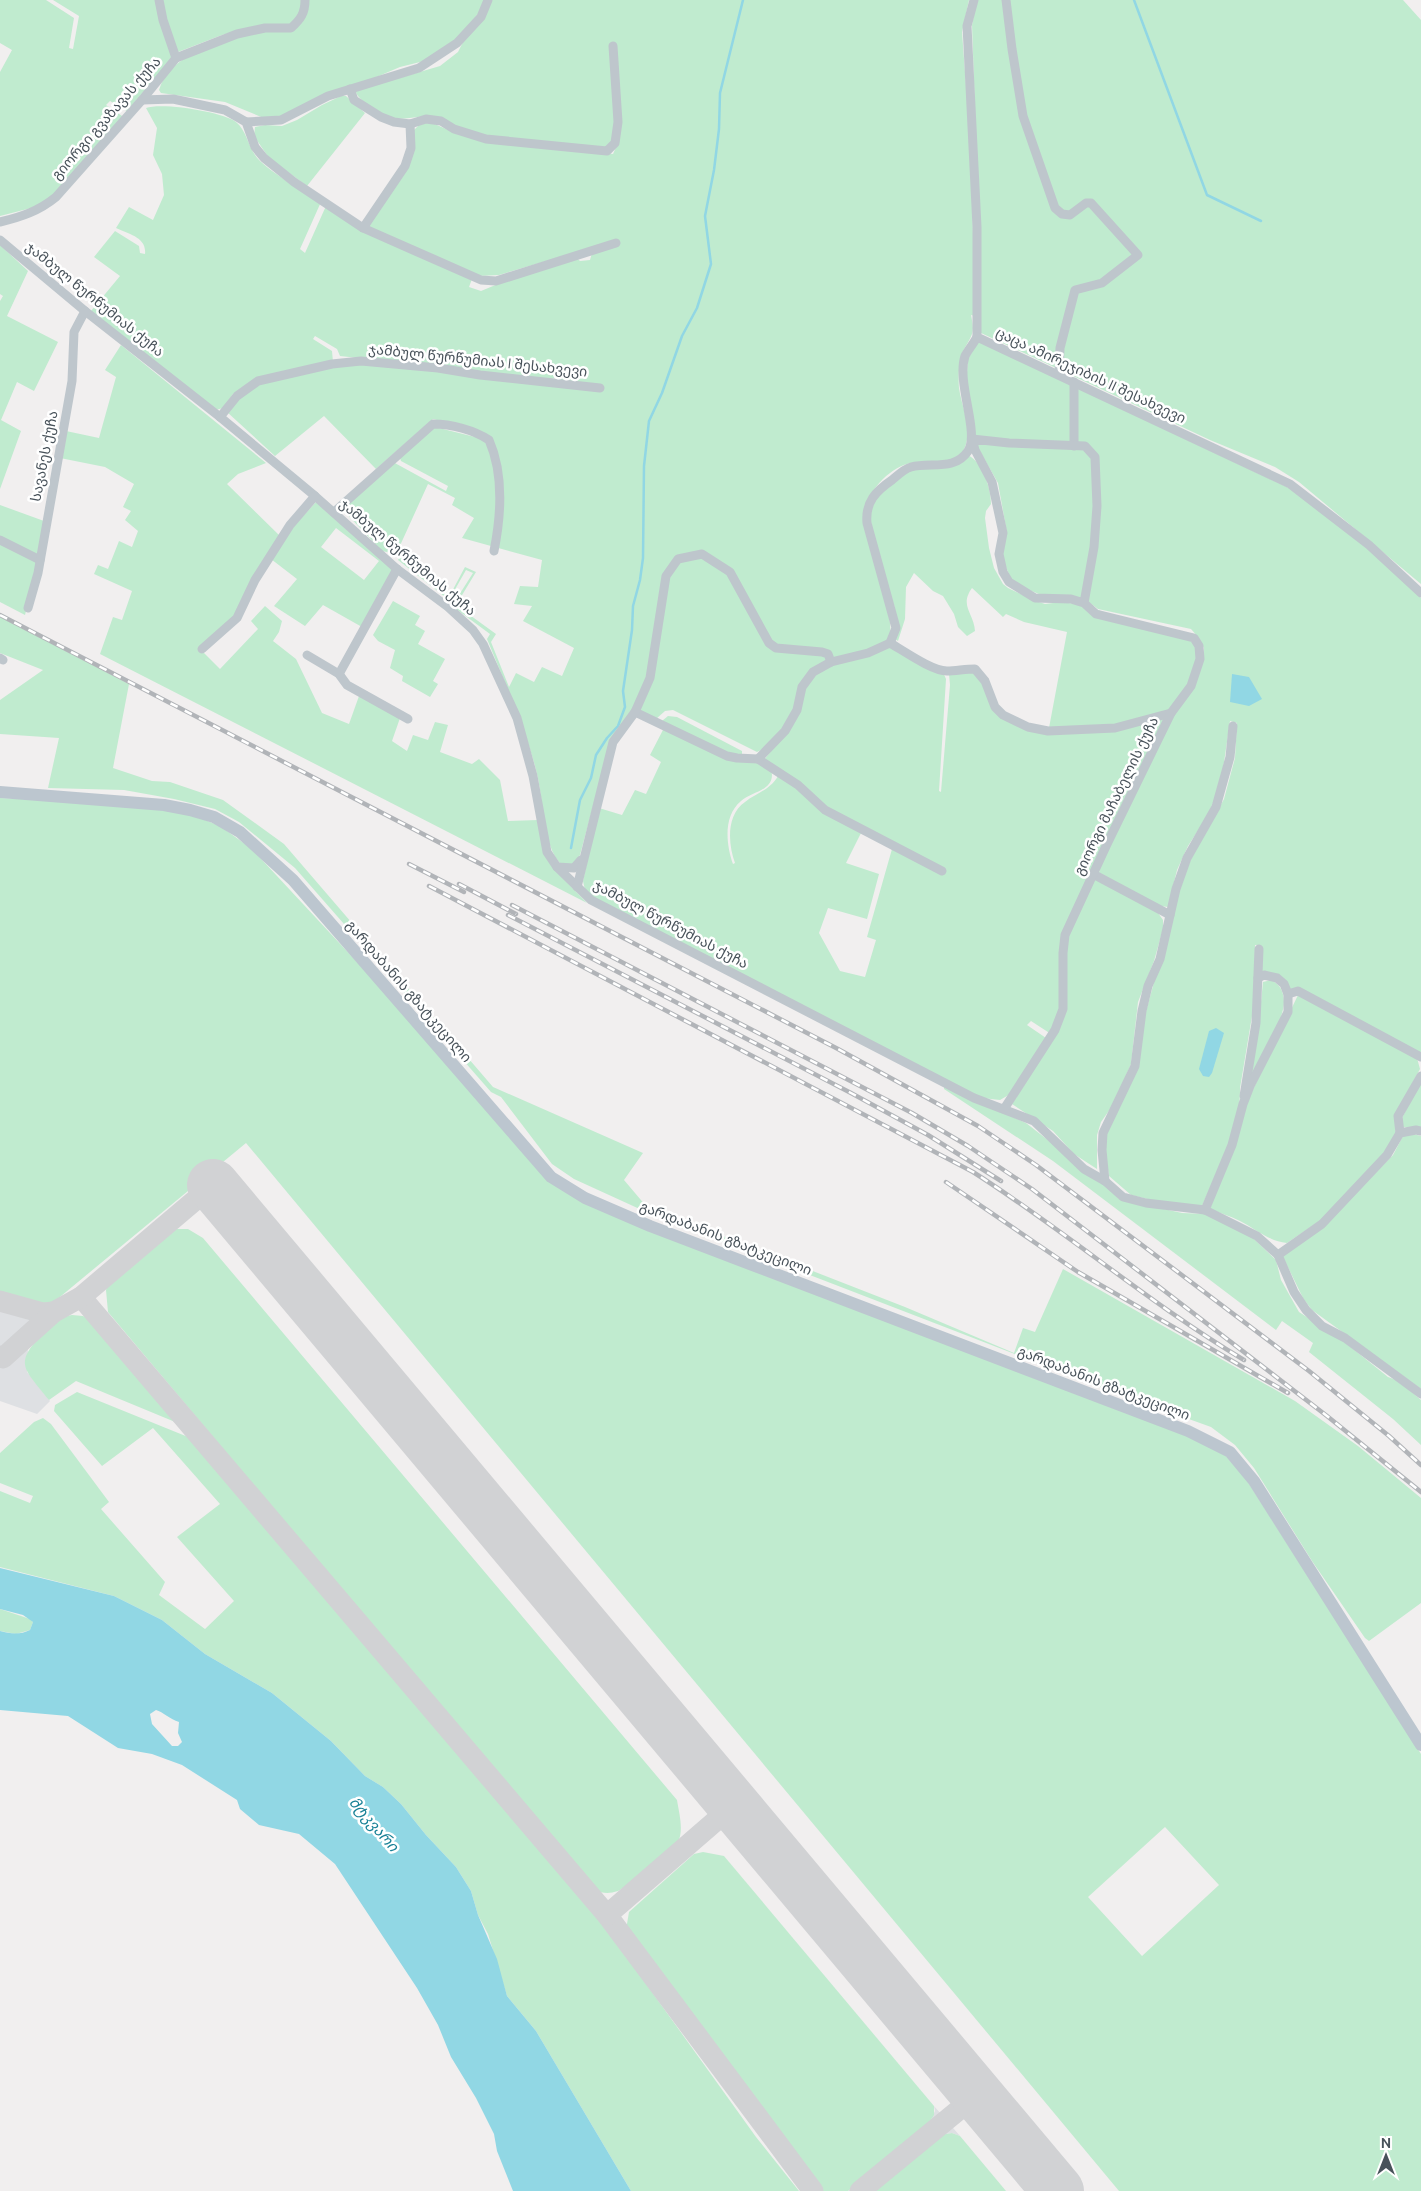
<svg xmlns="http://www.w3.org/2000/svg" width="1421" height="2191" viewBox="0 0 1421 2191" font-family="Ubuntu,'Noto Sans Georgian',sans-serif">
<rect width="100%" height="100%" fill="#f1efef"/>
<g fill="#dee0e3">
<path d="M 0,1291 L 49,1306 L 60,1317 L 28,1348 L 27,1372 L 50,1401 L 37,1414 L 0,1401 Z"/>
<path d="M 934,2106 L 960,2136 L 952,2133 L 940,2135 L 874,2191 L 848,2191 L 930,2121 L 935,2111 Z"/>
</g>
<g fill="#c0ebcf" fill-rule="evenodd">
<path d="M 0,0 L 46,0 L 74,18 L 69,48 L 73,49 L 79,16 L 53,0 L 158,0 L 172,58 L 127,111 L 110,101 L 106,105 L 125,118 L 51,198 L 39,206 L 0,216 L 0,72 L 12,50 L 0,43 Z"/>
<path d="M 162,0 L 484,0 L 479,13 L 455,41 L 424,61 L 400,67 L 285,116 L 266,119 L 225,102 L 161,93 L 159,90 C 173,44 249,35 290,25 L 258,26 L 222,35 L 178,52 L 174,49 Z"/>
<path d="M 490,0 L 969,0 L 962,32 L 971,152 L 975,316 L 971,315 C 972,320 974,328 972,334 C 970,340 966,345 963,351 C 959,361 958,377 959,388 C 962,409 976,436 960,455 C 949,467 927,461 912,463 C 890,465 862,497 863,519 C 868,541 897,621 889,637 C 884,649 863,651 852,654 C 838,659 817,662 807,675 C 799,685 799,694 795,706 C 790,724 774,744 757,752 L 673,710 L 665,711 L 656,719 L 632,709 L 610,743 L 580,855 C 576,862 567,871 559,862 C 548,849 546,828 543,811 C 541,796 539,780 535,766 C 523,722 504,681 487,639 L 490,634 L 452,606 L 473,573 L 466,570 L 449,600 L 398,560 L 401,555 L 382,551 L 342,509 L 393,462 L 446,491 L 448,486 L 401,461 L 400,458 L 435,427 L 475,437 L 476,430 L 433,419 L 376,469 L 324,416 L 275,456 L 227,412 L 238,400 L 260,383 L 335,367 L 363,363 L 436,369 L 471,377 L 600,390 L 602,386 L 563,382 L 556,378 C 515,384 473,369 431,364 C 401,361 371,360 340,356 L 337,349 L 315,336 L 313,339 L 332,351 L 333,362 L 256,378 L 233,394 L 223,408 L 216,410 L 91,311 L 120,276 L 94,257 L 115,231 L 139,246 L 140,253 L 145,254 C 147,237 128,234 116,228 L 129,207 L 153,220 L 164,195 L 162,174 L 153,155 L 157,128 L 146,108 C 162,102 224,112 236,122 C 246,130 248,145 255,155 C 265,170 305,192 321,202 L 300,249 L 305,253 L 326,206 L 362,231 L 472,279 L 469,287 L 481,291 L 520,275 L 577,258 L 580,261 L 590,260 L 592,253 L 619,245 L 617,240 L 499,275 L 479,276 L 367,226 L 408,166 L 413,148 L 414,130 L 421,123 L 430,122 L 453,132 L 484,140 L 613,154 L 618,143 L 620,118 L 616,121 L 612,143 L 609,147 L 600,148 C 560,143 518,142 479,134 C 470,132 460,130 453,126 C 448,124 445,119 440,118 C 412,111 402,130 371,107 C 364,102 359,99 355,91 L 440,66 L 458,52 L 466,36 L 483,20 ZM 428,484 L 455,498 L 452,505 L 474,518 L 462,538 L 542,560 L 538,587 L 520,586 L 514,604 L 532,606 L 523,621 L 574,648 L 562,676 L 542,667 L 534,682 L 516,673 L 509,687 L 491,642 L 496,634 L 456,605 L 476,572 L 465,567 L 449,597 L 401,560 L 405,554 L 398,550 ZM 678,556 L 679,561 C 664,584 663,599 660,626 L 657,626 L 663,577 Z"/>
<path d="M 977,0 L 1403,0 L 1421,20 L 1421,584 L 1299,482 L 1275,467 L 1210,440 L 981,333 L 981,280 L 972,25 Z"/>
<path d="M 341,96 L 346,96 L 365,113 L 307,186 L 269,158 L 254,136 L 255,127 L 265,125 L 282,126 L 297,120 L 322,105 Z"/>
<path d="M 0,245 L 28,271 L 7,316 L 58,342 L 34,391 L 17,382 L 1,420 L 21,431 L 0,489 L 0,301 L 3,296 L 0,294 Z"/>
<path d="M 978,341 L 1289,488 L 1380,558 L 1421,598 L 1421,1055 L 1291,990 C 1283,976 1277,973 1261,973 L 1261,945 L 1255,945 L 1254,1004 L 1240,1088 C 1241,1129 1218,1170 1202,1206 L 1156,1201 L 1131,1195 L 1109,1176 L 1105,1151 L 1105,1136 L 1121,1103 L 1180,887 L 1191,859 L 1224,799 L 1235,758 L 1237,723 L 1230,721 L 1221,783 L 1208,815 L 1188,846 L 1177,870 L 1168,907 L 1160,906 L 1099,874 L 1100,867 L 1175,713 L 1204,659 L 1204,648 L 1198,637 L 1191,629 L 1098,609 L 1090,603 L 1039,594 L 1024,588 L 1011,579 L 1003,560 L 1002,552 L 1007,533 L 998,483 L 977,446 L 966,386 L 968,359 Z"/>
<path d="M 121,345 L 266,463 L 238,474 L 227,484 L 280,536 L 235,616 L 200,649 L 220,669 L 258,629 L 251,621 L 265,606 L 282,621 L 279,632 L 273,641 L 296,659 L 322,713 L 349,724 L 359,696 L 400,718 L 392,741 L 407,751 L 413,735 L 428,740 L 435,722 L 448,725 L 440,752 L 472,764 L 479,759 L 500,780 L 508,821 L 538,820 L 555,870 L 587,903 L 100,654 L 113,617 L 122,620 L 132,591 L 94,574 L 98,565 L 108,569 L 119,541 L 132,547 L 138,531 L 125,520 L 131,511 L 123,507 L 134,484 L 105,467 L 60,458 L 66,431 L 99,438 L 116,377 L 105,370 Z"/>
<path d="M 968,455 C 983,463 991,488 991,504 L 986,511 L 985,518 L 989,548 L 994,568 L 1003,584 L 1008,588 L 1033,600 L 1045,604 L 1061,602 L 1083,605 L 1191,641 L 1195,644 L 1198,659 L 1188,685 L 1170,710 L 1113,725 L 1049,728 L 1067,632 L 1024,622 L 1006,614 L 1003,617 L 972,588 C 959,606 974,613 975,631 L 967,636 L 958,627 L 954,614 L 943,596 L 933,591 L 914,573 L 906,587 L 905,619 L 898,641 L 895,639 L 899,628 L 894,605 L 885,580 L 869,514 L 872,501 L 909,470 Z"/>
<path d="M 316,502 L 393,570 L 362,627 L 323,605 L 305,626 L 274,606 L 297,579 L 271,559 L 295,525 ZM 336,528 L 379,561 L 364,580 L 321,547 Z"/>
<path d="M 0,505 L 44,521 L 39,556 L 0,537 Z"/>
<path d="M 0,542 L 38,561 L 25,615 L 0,602 Z"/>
<path d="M 393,601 L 420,616 L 415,625 L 425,631 L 418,644 L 445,659 L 433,681 L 438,684 L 430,697 L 402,681 L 403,676 L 390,668 L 395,650 L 378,641 L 373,635 Z"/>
<path d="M 0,617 L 129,684 L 113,768 L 152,781 L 170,782 L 223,800 L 284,844 L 493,1087 L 643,1153 L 624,1180 L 646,1206 L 905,1307 L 1014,1353 L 1023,1328 L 1035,1332 L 1063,1269 L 1295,1401 L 1358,1446 L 1421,1498 L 1421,1603 L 1369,1641 L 1365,1638 L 1312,1561 L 1254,1468 L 1235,1445 L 1211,1427 L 1100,1387 L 644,1211 L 574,1179 L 552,1164 L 501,1097 L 491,1092 L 295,868 L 239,822 L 215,809 L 174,799 L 124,790 L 48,788 L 59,738 L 0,734 L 0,700 L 43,670 L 0,653 Z"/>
<path d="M 892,647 L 924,665 L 943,672 L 946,679 L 939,791 L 941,792 L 950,685 L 949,674 L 958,671 L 972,671 L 989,692 L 994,708 L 998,714 L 1010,722 L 1045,733 L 1117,729 L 1161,717 L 1166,719 L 1066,926 L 1063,937 C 1060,969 1067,1005 1051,1034 L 1031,1021 L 1027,1025 L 1046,1038 L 1047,1041 L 1012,1093 L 1000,1100 L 982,1098 L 804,1009 L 592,897 L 585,890 L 583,881 L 599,808 L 622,815 L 635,790 L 646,794 L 661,762 L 650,755 L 664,728 L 726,757 L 753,761 L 771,769 C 777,790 753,791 741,801 C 723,816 726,844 733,864 L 735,863 C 728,844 726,815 745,802 C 758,792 770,790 778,776 L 797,785 L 823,811 L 862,831 L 846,863 L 879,874 L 867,919 L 828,908 L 819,933 L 840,971 L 865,977 L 876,940 L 867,937 L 892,849 L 896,848 L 942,873 L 944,870 L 825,808 L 798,783 L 764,760 L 787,731 L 798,711 L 803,688 L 815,673 L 831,664 Z"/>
<path d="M 668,716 L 677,717 L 742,751 L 742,755 L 732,755 L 662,721 Z"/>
<path d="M 0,798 L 67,801 L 145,807 L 190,814 L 220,826 L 252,849 L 396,1004 L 562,1188 L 1200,1441 L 1226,1456 L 1246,1479 L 1421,1754 L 1421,2191 L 1119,2191 L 246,1143 L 49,1306 L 0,1295 ZM 1165,1827 L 1219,1885 L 1142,1956 L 1088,1897 Z"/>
<path d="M 1094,879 L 1099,879 L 1156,910 L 1163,920 L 1163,929 L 1154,961 L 1138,1002 L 1131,1064 L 1113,1105 L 1101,1122 L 1097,1135 L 1097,1169 L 1074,1154 L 1053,1131 L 1012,1104 L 1055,1036 L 1069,932 Z"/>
<path d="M 1271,980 C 1280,984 1284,992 1284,1002 C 1284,1021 1257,1066 1248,1085 L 1259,1022 L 1263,982 Z"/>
<path d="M 1298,995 L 1417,1058 L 1420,1069 L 1395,1115 L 1396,1136 L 1383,1155 L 1321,1220 L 1287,1243 C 1268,1241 1256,1229 1240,1221 C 1230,1216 1220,1213 1210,1209 L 1249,1098 Z"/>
<path d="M 1421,1081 L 1421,1129 L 1403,1127 L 1401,1120 Z"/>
<path d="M 944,1086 L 1026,1123 L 1103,1183 L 1119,1199 L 1182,1213 L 1205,1214 L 1251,1236 L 1276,1260 L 1281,1280 L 1299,1312 L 1342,1340 L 1388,1377 L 1399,1381 L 1421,1400 L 1421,1445 L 1393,1419 L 1309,1352 L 1313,1343 L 1282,1321 L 1276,1330 L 1053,1161 L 944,1089 Z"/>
<path d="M 1413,1134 L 1421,1136 L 1421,1389 L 1312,1310 L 1303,1298 L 1282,1255 L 1324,1226 L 1393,1155 L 1403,1136 Z"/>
<path d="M 175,1229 L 188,1229 L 203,1238 L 677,1800 C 679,1813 684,1830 678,1842 C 673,1852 628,1886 618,1891 C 609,1894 603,1893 595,1891 L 108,1312 L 106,1290 L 109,1280 L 166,1232 Z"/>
<path d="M 72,1315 L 83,1316 L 93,1321 L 180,1424 L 76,1381 L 49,1400 C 25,1369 12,1364 44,1333 C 54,1323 57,1317 72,1315 Z"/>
<path d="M 77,1392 L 193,1439 L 413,1702 L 533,1839 L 611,1935 L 756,2137 L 799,2191 L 631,2191 L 536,2031 L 507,1996 L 488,1934 L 478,1915 L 471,1891 L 456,1867 L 426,1835 L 401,1804 L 383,1787 L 365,1776 L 331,1741 L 272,1693 L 205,1654 L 162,1620 L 114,1596 L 0,1567 L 0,1491 L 30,1503 L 33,1496 L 0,1483 L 0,1453 L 34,1422 L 43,1418 L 51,1424 L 109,1502 L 101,1509 L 165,1582 L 159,1595 L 205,1629 L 234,1601 L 177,1537 L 220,1504 L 153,1428 L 102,1466 L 54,1411 L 55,1405 Z"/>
<path d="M 0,1609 L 30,1619 L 33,1622 L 30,1630 L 16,1634 L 0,1631 Z"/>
<path d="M 703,1852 L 724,1856 L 934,2106 L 934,2115 L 930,2121 L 848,2191 L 822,2191 L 626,1930 L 629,1912 L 694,1854 Z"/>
<path d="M 952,2133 L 960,2136 L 1006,2191 L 874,2191 L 940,2135 Z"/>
</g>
<g fill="#91d7e4" fill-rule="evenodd">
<path d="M 1232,674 L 1249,677 L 1262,699 L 1249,706 L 1230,702 Z"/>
<path d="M 1216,1028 L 1224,1033 L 1212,1073 L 1209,1077 L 1203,1076 L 1199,1069 L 1209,1031 Z"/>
<path d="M 0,1568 L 114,1596 L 162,1620 L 205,1654 L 272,1693 L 331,1741 L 365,1776 L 383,1787 L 401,1804 L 426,1835 L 456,1867 L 471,1891 L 478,1915 L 497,1959 L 507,1996 L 536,2031 L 631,2191 L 513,2191 L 497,2151 L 494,2134 L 476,2098 L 451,2057 L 438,2025 L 417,1988 L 335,1864 L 299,1834 L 259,1825 L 240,1809 L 237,1800 L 182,1765 L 152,1754 L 118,1748 L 68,1716 L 0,1710 L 0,1631 C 11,1634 20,1635 30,1630 L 33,1622 L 23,1615 L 0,1609 ZM 156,1710 C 163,1712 170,1719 179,1722 L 178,1733 L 182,1742 L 178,1746 L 172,1746 L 152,1724 L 150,1714 Z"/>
</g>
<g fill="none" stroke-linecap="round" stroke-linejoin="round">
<g stroke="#91d7e4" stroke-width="2.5">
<path d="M 1134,0 L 1207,195 L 1261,221"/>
<path d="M 571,848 L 580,800 L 591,778 L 596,755 L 607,738 L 618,726 L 625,707 L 623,691 L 632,630 L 633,606 L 640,580 L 643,558 L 644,466 L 649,421 L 662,393 L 682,336 L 697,308 L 711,264 L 705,216 L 714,170 L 719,129 L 720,93 L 743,0"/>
</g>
<g stroke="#d1d2d4" stroke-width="21">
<path d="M 81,1297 L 607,1915 L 813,2191"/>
<path d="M 0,1301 L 43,1313 L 54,1312"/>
<path d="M 0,1356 L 3,1358 L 54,1312 L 81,1297 L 213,1185"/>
<path d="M 607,1915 L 734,1805"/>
<path d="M 860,2191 L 977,2095"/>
</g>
<path stroke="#d1d2d4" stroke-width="52" d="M 213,1185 L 1058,2191"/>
<g stroke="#bec6cc" stroke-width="9">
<path d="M 159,0 L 163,20 L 176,58"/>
<path d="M 974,0 L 967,26 L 977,227 L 977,337 L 1290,484 L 1369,545 L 1421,593"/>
<path d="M 1006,0 L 1012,49 L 1023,116 L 1055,208 L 1062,214 L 1070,215 L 1086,203 L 1091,203 L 1138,255 L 1102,283 L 1075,290 L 1060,348 L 1059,374"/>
<path d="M 350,89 L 354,100 L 381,117 L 394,122 L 410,124 L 426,119 L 441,121 L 454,129 L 486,139 L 607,151 L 615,143 L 618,122 L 613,46"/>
<path d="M 142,100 L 173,99 L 225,110 L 246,122 L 255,147 L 264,158 L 294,182 L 363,228 L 481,280 L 496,281 L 616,243"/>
<path d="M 246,122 L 281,120 L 328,96 L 419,68 L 457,43 L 481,17 L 488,0"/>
<path d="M 0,222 C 21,217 39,211 56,197 L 142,100 L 176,58 L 237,34 L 265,28 L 291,28 C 301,19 305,13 305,0"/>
<path d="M 363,228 L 405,166 L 411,148 L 410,124"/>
<path d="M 0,240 L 85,311 L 220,417 L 315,496 L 397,569 L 448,607 L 473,630 L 483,644 L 517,718 L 533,776 L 547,852 L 557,867 L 591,900 L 974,1098 L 1034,1121 L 1084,1169 L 1105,1181 L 1123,1197 L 1146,1203 L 1205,1210 L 1257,1236 L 1278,1255 L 1294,1292 L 1306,1310 L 1322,1326 L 1345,1338 L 1421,1394"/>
<path d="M 220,417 L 237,396 L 258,381 L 332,364 L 361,361 L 438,368 L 480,375 L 600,388"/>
<path d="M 1074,446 L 1074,382"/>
<path d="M 334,512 L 433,424 C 451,424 474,430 489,440 C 504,474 501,516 494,551"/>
<path d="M 0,540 L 40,560"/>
<path d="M 28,608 L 38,573 L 72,381 L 74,332 L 85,311"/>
<path d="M 890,643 L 896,628 L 867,523 C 865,502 876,491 892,480 C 898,475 904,469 911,467 C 931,462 955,471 968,451 C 980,432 956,383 965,356 C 968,350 974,343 977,337"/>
<path d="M 202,649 L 237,618 L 255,580 L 290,525 L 315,496"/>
<path d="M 307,655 L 339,674 L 347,685 L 408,719"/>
<path d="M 0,658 L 3,660"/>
<path d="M 339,674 L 397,569"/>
<path d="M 635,712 L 727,756 L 737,758 L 758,759 L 798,785 L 825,810 L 942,871"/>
<path d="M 758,759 L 785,731 L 797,710 L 802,687 L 813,672 L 831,662 L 868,653 L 890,643 C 904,651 932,671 947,671 C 956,671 965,669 975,669 L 985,681 L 995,707 L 1003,715 L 1028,727 L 1048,731 L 1115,728 L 1171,713"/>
<path d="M 557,867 L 574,868 L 581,860"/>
<path d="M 1093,874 L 1170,915"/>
<path d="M 577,887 L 613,742 L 635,712 L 650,678 L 666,576 L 678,559 L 702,554 L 730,572 L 769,643 L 776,648 L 822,652 L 828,654 L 831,662"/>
<path d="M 1288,994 L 1298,991 L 1421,1057"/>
<path d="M 1244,1096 L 1256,1023 L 1259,949"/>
<path d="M 1004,1109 L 1055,1030 L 1063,1009 L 1063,953 L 1065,935 L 1107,844 L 1171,713 L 1191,686 L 1200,659 L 1199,646 L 1194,638 L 1096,614 L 1084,603 L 1071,599 L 1035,598 L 1009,582 L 1003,572 L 999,554 L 1003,533 L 992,482 L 975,450 L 972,439 L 1009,443 L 1085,446 L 1095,457 L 1097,506 L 1094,547 L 1084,603"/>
<path d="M 1400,1133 L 1398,1116 L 1421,1076"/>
<path d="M 1105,1181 L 1102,1150 L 1103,1133 L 1135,1066 L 1142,1011 L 1148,986 L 1160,959 L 1176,889 L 1187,858 L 1216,807 L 1230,757 L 1233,726"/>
<path d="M 1205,1210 L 1232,1145 L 1243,1104 L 1250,1086 L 1288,1012 L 1288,994 L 1284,984 L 1277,978 L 1264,975 L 1258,978"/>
<path d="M 1278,1255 L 1322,1224 L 1387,1155 L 1400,1133 L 1416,1130 L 1421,1131"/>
</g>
<path stroke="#bcc6cf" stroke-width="12" d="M 0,792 L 164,805 L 190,810 L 214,817 L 240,832 L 293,880 L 551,1177 L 585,1198 L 650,1226 L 1188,1431 L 1230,1452 L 1254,1481 L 1421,1745"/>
<g stroke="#b1b4b8" stroke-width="4.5">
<g id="rail">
<path d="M 0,615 L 838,1049 L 978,1126 L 1036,1165 L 1309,1371 L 1389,1436 L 1421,1465"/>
<path d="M 409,864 L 464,892"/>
<path d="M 459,884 L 516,914"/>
<path d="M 429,886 L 973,1172 C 1066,1231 1150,1304 1244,1360"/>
<path d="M 512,905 L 912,1113 L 968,1146 L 1032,1189 L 1327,1416 L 1421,1492"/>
<path d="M 508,915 L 851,1093 L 928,1135 L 1001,1181"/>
<path d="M 946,1182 L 1078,1272 L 1288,1393"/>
</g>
</g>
<use href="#rail" stroke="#fff" stroke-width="2.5" stroke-dasharray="8" stroke-linecap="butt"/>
</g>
<g text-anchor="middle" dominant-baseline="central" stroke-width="5" stroke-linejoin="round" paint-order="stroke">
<g font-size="14" fill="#48525a" stroke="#fff">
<text transform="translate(106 118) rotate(-49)">გიორგი გვაზავას ქუჩა</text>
<text transform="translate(95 299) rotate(39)">ჯამბულ წურწუმიას ქუჩა</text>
<text transform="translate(478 360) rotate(6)">ჯამბულ წურწუმიას I შესახვევი</text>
<text transform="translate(1091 375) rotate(25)">ცაცა ამირეჯიბის II შესახვევი</text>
<text transform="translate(44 456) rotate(-79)">სავანეს ქუჩა</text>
<text transform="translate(408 557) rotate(40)">ჯამბულ წურწუმიას ქუჩა</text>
<text transform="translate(1116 796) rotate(-64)">გიორგი მაჩაბელის ქუჩა</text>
<text transform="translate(671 924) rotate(28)">ჯამბულ წურწუმიას ქუჩა</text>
<text transform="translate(409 991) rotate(49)">გარდაბანის გზატკეცილი</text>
<text transform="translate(726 1238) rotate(21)">გარდაბანის გზატკეცილი</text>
<text transform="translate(1104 1383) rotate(21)">გარდაბანის გზატკეცილი</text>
</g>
<g font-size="15" font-style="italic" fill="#188196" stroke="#fff">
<text transform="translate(374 1824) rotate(49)">მტკვარი</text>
</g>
</g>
<g transform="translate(1386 2156)" stroke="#ffffff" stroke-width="4" paint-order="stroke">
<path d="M0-4L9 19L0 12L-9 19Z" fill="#48525a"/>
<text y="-8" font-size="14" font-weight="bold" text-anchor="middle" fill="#48525a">N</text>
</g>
</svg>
